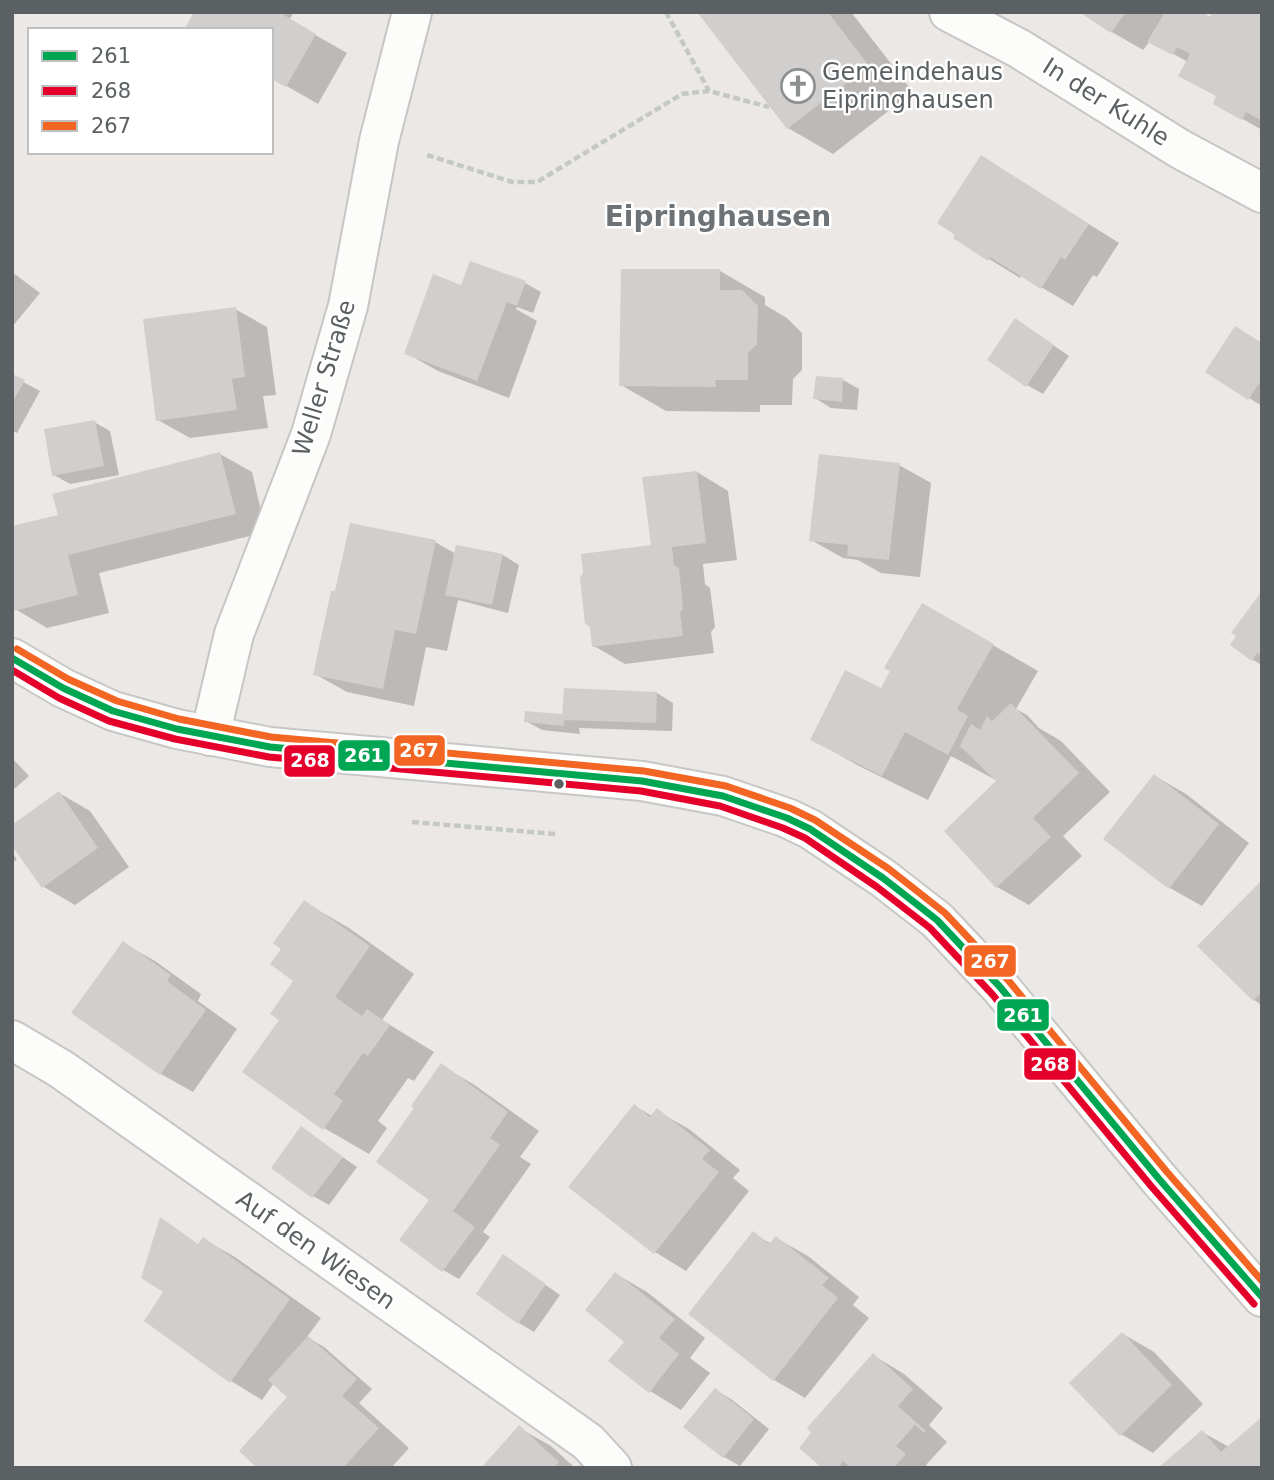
<svg xmlns="http://www.w3.org/2000/svg" width="1274" height="1480" viewBox="0 0 1274 1480" font-family="'DejaVu Sans',sans-serif">
<rect width="100%" height="100%" fill="#ebe8e5"/>
<g fill="#0003">
<path d="M 196,12 L 294,12 L 289,20 L 347,53 L 318,104 L 271,77 L 271,30 Z"/>
<path d="M 699,12 L 851,12 L 913,92 L 833,154 L 788,128 Z"/>
<path d="M 1083,12 L 1199,12 L 1211,19 L 1262,18 L 1262,130 L 1215,103 L 1218,97 L 1188,62 L 1150,41 L 1143,50 L 1098,24 Z"/>
<path d="M 982,157 L 1119,243 L 1097,277 L 1093,275 L 1073,306 L 1021,275 L 1020,278 L 955,238 Z"/>
<path d="M 471,263 L 525,283 L 541,292 L 533,313 L 517,307 L 516,309 L 537,321 L 509,398 L 438,371 L 406,353 L 468,289 Z"/>
<path d="M 720,271 L 765,297 L 765,305 L 787,318 L 802,333 L 802,370 L 793,379 L 792,405 L 760,405 L 760,412 L 666,411 L 621,385 Z"/>
<path d="M 12,272 L 40,293 L 12,327 Z"/>
<path d="M 235,309 L 267,327 L 276,395 L 263,396 L 268,428 L 190,438 L 158,420 Z"/>
<path d="M 1031,330 L 1069,356 L 1043,394 L 1027,385 Z"/>
<path d="M 1262,344 L 1262,406 L 1207,372 Z"/>
<path d="M 12,376 L 40,391 L 17,433 L 12,431 Z"/>
<path d="M 843,380 L 859,389 L 857,410 L 831,408 L 815,398 Z"/>
<path d="M 94,422 L 110,431 L 119,475 L 70,484 L 54,475 Z"/>
<path d="M 220,454 L 252,472 L 266,532 L 99,573 L 109,613 L 47,628 L 15,609 L 12,597 L 12,528 L 60,516 Z"/>
<path d="M 899,465 L 931,483 L 920,577 L 881,573 L 858,560 L 843,558 L 811,540 Z"/>
<path d="M 697,472 L 728,491 L 737,560 L 703,564 L 705,584 L 710,588 L 715,627 L 711,632 L 714,653 L 625,664 L 594,646 Z"/>
<path d="M 435,542 L 456,554 L 457,547 L 503,555 L 519,565 L 508,613 L 458,600 L 447,651 L 426,647 L 414,706 L 347,692 L 315,674 Z"/>
<path d="M 1262,594 L 1262,665 L 1253,660 Z"/>
<path d="M 923,605 L 1038,671 L 1016,709 L 1027,715 L 1039,728 L 1061,741 L 1110,792 L 1063,836 L 1082,856 L 1029,905 L 997,887 L 946,831 L 999,781 L 995,777 L 994,779 L 951,756 L 928,800 L 857,765 L 812,739 L 882,691 Z"/>
<path d="M 657,693 L 673,703 L 672,731 L 579,728 L 580,734 L 542,730 L 526,721 L 564,716 Z"/>
<path d="M 12,758 L 29,776 L 12,791 Z"/>
<path d="M 1155,776 L 1186,794 L 1249,843 L 1202,906 L 1170,888 L 1106,839 Z"/>
<path d="M 59,793 L 90,811 L 129,867 L 75,905 L 44,887 Z"/>
<path d="M 12,851 L 17,860 L 12,862 Z"/>
<path d="M 1261,883 L 1262,1005 L 1254,1000 Z"/>
<path d="M 304,902 L 349,928 L 414,974 L 382,1020 L 434,1052 L 414,1081 L 408,1078 L 378,1121 L 387,1128 L 369,1154 L 324,1128 L 281,1020 L 295,980 L 284,948 Z"/>
<path d="M 123,943 L 155,961 L 201,994 L 198,1001 L 237,1029 L 193,1092 L 161,1074 L 73,1012 Z"/>
<path d="M 442,1066 L 473,1084 L 539,1131 L 520,1157 L 531,1164 L 483,1232 L 490,1237 L 459,1279 L 443,1270 L 436,1206 L 416,1108 Z"/>
<path d="M 635,1106 L 652,1116 L 657,1111 L 689,1129 L 740,1170 L 733,1178 L 749,1191 L 686,1271 L 655,1252 Z"/>
<path d="M 302,1129 L 357,1167 L 329,1205 L 313,1196 Z"/>
<path d="M 161,1219 L 199,1245 L 203,1239 L 235,1257 L 321,1318 L 307,1337 L 324,1347 L 372,1389 L 359,1403 L 409,1448 L 391,1468 L 260,1468 L 290,1396 L 274,1383 L 262,1400 L 231,1381 L 166,1292 Z"/>
<path d="M 753,1234 L 772,1244 L 776,1238 L 808,1256 L 859,1297 L 853,1305 L 869,1318 L 805,1398 L 774,1380 Z"/>
<path d="M 504,1256 L 560,1295 L 534,1332 L 519,1323 Z"/>
<path d="M 616,1274 L 647,1292 L 705,1338 L 690,1358 L 710,1373 L 681,1410 L 650,1391 L 627,1342 Z"/>
<path d="M 1123,1334 L 1154,1352 L 1203,1404 L 1153,1453 L 1121,1434 Z"/>
<path d="M 873,1355 L 904,1374 L 943,1408 L 929,1425 L 947,1442 L 926,1465 L 930,1468 L 825,1468 L 802,1448 Z"/>
<path d="M 715,1390 L 731,1399 L 769,1429 L 740,1466 L 724,1457 Z"/>
<path d="M 519,1428 L 551,1446 L 575,1468 L 483,1468 Z"/>
<path d="M 1202,1432 L 1229,1447 L 1262,1468 L 1160,1468 Z"/>
</g>
<g fill="#d1cfce">
<path d="M 194,12 L 279,12 L 316,34 L 286,87 L 271,79 L 271,30 L 184,30 Z"/>
<path d="M 697,12 L 828,12 L 869,66 L 787,129 Z"/>
<path d="M 1079,12 L 1126,12 L 1111,33 Z"/>
<path d="M 1165,12 L 1203,12 L 1210,17 L 1213,12 L 1255,12 L 1262,16 L 1262,121 L 1246,112 L 1242,120 L 1227,112 L 1213,104 L 1216,96 L 1178,76 L 1190,54 L 1177,47 L 1173,55 L 1147,42 Z"/>
<path d="M 981,155 L 1089,224 L 1065,260 L 1061,257 L 1041,289 L 990,257 L 988,261 L 953,238 L 955,235 L 937,223 Z"/>
<path d="M 470,261 L 526,281 L 517,306 L 507,302 L 477,381 L 404,354 L 433,274 L 461,285 Z"/>
<path d="M 621,269 L 720,269 L 720,290 L 742,290 L 758,306 L 757,344 L 748,353 L 748,380 L 715,380 L 716,387 L 619,386 Z"/>
<path d="M 236,307 L 245,377 L 232,379 L 237,410 L 156,421 L 143,319 Z"/>
<path d="M 1015,318 L 1054,345 L 1026,387 L 987,360 Z"/>
<path d="M 1235,326 L 1262,343 L 1262,379 L 1248,400 L 1205,372 Z"/>
<path d="M 12,374 L 25,380 L 12,403 Z"/>
<path d="M 816,376 L 843,378 L 842,402 L 813,399 Z"/>
<path d="M 95,420 L 104,466 L 52,476 L 44,429 Z"/>
<path d="M 220,452 L 236,514 L 68,555 L 78,595 L 14,611 L 12,526 L 58,515 L 52,494 Z"/>
<path d="M 819,454 L 900,463 L 889,560 L 847,556 L 848,545 L 809,541 Z"/>
<path d="M 697,471 L 706,543 L 672,547 L 674,565 L 679,568 L 683,609 L 680,613 L 683,636 L 592,647 L 590,627 L 585,624 L 580,578 L 583,573 L 581,554 L 651,545 L 642,477 Z"/>
<path d="M 350,523 L 436,540 L 416,634 L 395,630 L 383,689 L 313,675 L 331,591 L 335,591 Z"/>
<path d="M 456,545 L 503,554 L 492,605 L 445,595 Z"/>
<path d="M 1262,591 L 1262,656 L 1257,653 L 1252,661 L 1230,645 L 1236,636 L 1231,633 Z"/>
<path d="M 922,603 L 994,644 L 957,709 L 968,716 L 948,755 L 905,732 L 882,776 L 810,740 L 845,670 L 881,688 L 890,671 L 884,668 Z"/>
<path d="M 564,688 L 657,692 L 656,723 L 564,720 L 564,726 L 524,722 L 525,711 L 562,714 Z"/>
<path d="M 1011,703 L 1079,773 L 1033,818 L 1051,837 L 996,888 L 944,831 L 996,781 L 960,746 L 971,724 L 980,730 L 987,716 L 992,721 Z"/>
<path d="M 1154,774 L 1219,824 L 1169,889 L 1103,839 Z"/>
<path d="M 59,791 L 98,848 L 42,888 L 12,846 L 12,825 Z"/>
<path d="M 1262,880 L 1262,992 L 1253,1001 L 1197,946 Z"/>
<path d="M 304,900 L 370,946 L 335,997 L 362,1016 L 367,1009 L 390,1025 L 368,1056 L 363,1053 L 334,1094 L 343,1101 L 323,1130 L 242,1072 L 279,1020 L 270,1014 L 293,981 L 270,964 L 281,949 L 273,943 Z"/>
<path d="M 123,941 L 171,975 L 167,981 L 206,1010 L 160,1075 L 71,1013 Z"/>
<path d="M 441,1063 L 508,1112 L 490,1138 L 500,1145 L 453,1211 L 475,1227 L 442,1272 L 399,1240 L 429,1200 L 376,1162 L 414,1108 L 411,1106 Z"/>
<path d="M 634,1104 L 650,1117 L 657,1108 L 710,1150 L 702,1159 L 719,1172 L 654,1254 L 568,1187 Z"/>
<path d="M 301,1126 L 343,1157 L 312,1198 L 271,1168 Z"/>
<path d="M 160,1217 L 198,1244 L 203,1237 L 290,1299 L 230,1383 L 144,1321 L 163,1292 L 141,1278 Z"/>
<path d="M 753,1231 L 769,1244 L 776,1236 L 829,1278 L 822,1285 L 838,1298 L 773,1381 L 688,1314 Z"/>
<path d="M 503,1254 L 546,1284 L 518,1324 L 476,1294 Z"/>
<path d="M 615,1272 L 675,1319 L 659,1338 L 679,1354 L 649,1393 L 608,1361 L 624,1342 L 585,1310 Z"/>
<path d="M 1122,1332 L 1172,1385 L 1120,1436 L 1069,1383 Z"/>
<path d="M 308,1336 L 357,1379 L 342,1396 L 379,1428 L 343,1468 L 257,1468 L 239,1451 L 287,1397 L 268,1380 Z"/>
<path d="M 873,1353 L 913,1389 L 898,1406 L 926,1431 L 924,1433 L 915,1425 L 896,1446 L 906,1454 L 894,1468 L 851,1468 L 843,1461 L 838,1468 L 821,1467 L 799,1448 L 811,1433 L 807,1428 Z"/>
<path d="M 715,1388 L 754,1419 L 723,1458 L 683,1427 Z"/>
<path d="M 1262,1417 L 1262,1468 L 1158,1468 L 1202,1430 L 1221,1452 Z"/>
<path d="M 519,1425 L 559,1462 L 554,1468 L 481,1468 Z"/>
</g>
<g fill="none" stroke-linecap="round" stroke-linejoin="round">
<g stroke="#c7c6c6" stroke-width="42">
<g id="minor">
<path d="M 949,12 L 1020,49 L 1180,149 L 1262,193"/>
<path d="M 210,736 L 234,634 L 311,434 L 348,306 L 379,141 L 412,12"/>
<path d="M 12,1040 L 61,1069 L 588,1442 L 612,1468"/>
</g>
</g>
<g stroke="#c7c7c7" stroke-width="42">
<path id="secondary" d="M 12,658 L 63,688 L 113,711 L 177,729 L 270,747 L 642,781 L 723,796 L 787,818 L 810,829 L 883,878 L 937,920 L 1000,987 L 1159,1179 L 1262,1297"/>
</g>
<g stroke="#c5c9c6" stroke-width="4.5" stroke-dasharray="7 3.5" stroke-linecap="butt">
<path d="M 666,12 L 709,91"/>
<path d="M 427,155 L 512,182 L 537,182 L 682,94 L 709,91 L 769,107"/>
<path d="M 412,822 L 555,834"/>
</g>
<use href="#minor" stroke="#fcfcfb" stroke-width="38"/>
<use href="#secondary" stroke="#fcfcfb" stroke-width="38"/>
<g stroke="#fff" stroke-width="12">
<path id="bus-1" d="M 12,658 L 63,688 L 113,711 L 177,729 L 270,747 L 642,781 L 723,796 L 787,818 L 810,829 L 883,878 L 937,920 L 1000,987 L 1159,1179 L 1262,1297"/>
</g>
<g stroke="#fff" stroke-width="12">
<path id="bus-2" d="M 12,670 L 59,698 L 109,721 L 175,739 L 269,757 L 641,791 L 720,806 L 783,828 L 805,838 L 877,887 L 930,928 L 992,994 L 1151,1186 L 1254,1304"/>
</g>
<g stroke="#fff" stroke-width="12">
<path id="bus-3" d="M 17,649 L 68,679 L 117,701 L 179,719 L 271,737 L 644,771 L 726,786 L 790,808 L 815,820 L 889,869 L 945,913 L 1008,980 L 1167,1172 L 1262,1281"/>
</g>
<use href="#bus-1" stroke="#00a651" stroke-width="7"/>
<use href="#bus-2" stroke="#e4002b" stroke-width="7"/>
<use href="#bus-3" stroke="#f26522" stroke-width="7"/>
</g>
<defs>
<g id="church-ring" transform="scale(1.75)"><circle r="9.5" fill="#fff" stroke="#8d9090" stroke-width="1.5"/><path d="M-1.2-6h2.4v3.5h3.3v2.4h-3.3V6h-2.4V-.1h-3.3v-2.4h3.3Z" fill="#8d9090"/></g>
</defs>
<g fill-rule="evenodd">
<use href="#church-ring" x="798" y="86"/>
</g>
<circle fill="#5b6063" stroke="#fff" stroke-width="2.5" cx="559" cy="784" r="6"/>
<g text-anchor="middle" dominant-baseline="central" stroke-width="5" stroke-linejoin="round" paint-order="stroke">
<g font-size="24" fill="#5b6063" stroke="#fff" text-anchor="start">
<text x="822" y="72">Gemeindehaus<tspan x="822" dy="28">Eipringhausen</tspan></text>
</g>
<g font-size="24" fill="#5b6063" stroke="#fff">
<text transform="translate(1106 102) rotate(32)">In der Kuhle</text>
<text transform="translate(324 378) rotate(-73)">Weller Straße</text>
<text transform="translate(316 1250) rotate(35)">Auf den Wiesen</text>
</g>
<g font-size="28" font-weight="bold" fill="#6c7275" stroke="#fff">
<text x="718" y="216">Eipringhausen</text>
</g>
</g>
<g stroke="#fff" stroke-width="2.5">
<rect x="393" y="734" width="53" height="33" rx="7" fill="#f26522"/>
<rect x="337" y="739" width="54" height="33" rx="7" fill="#00a651"/>
<rect x="283" y="744" width="53" height="34" rx="7" fill="#e4002b"/>
<rect x="963" y="944" width="54" height="34" rx="7" fill="#f26522"/>
<rect x="996" y="998" width="54" height="34" rx="7" fill="#00a651"/>
<rect x="1023" y="1047" width="54" height="34" rx="7" fill="#e4002b"/>
</g>
<g font-size="19" text-anchor="middle" font-weight="bold" fill="#fff">
<text x="419" y="757">267</text>
<text x="364" y="762">261</text>
<text x="310" y="767">268</text>
<text x="990" y="968">267</text>
<text x="1023" y="1022">261</text>
<text x="1050" y="1071">268</text>
</g>
<rect width="1274" height="1480" fill="none" stroke="#5b6063" stroke-width="28"/>
<rect x="28" y="28" width="245" height="126" fill="#ffffff" stroke="#bdbfc1" stroke-width="2"/>
<rect x="42" y="51" width="35" height="10" fill="#00a651" stroke="#bdbfc1" stroke-width="2"/>
<text x="91" y="63" font-size="21" fill="#5b6063">261</text>
<rect x="42" y="86" width="35" height="10" fill="#e4002b" stroke="#bdbfc1" stroke-width="2"/>
<text x="91" y="98" font-size="21" fill="#5b6063">268</text>
<rect x="42" y="121" width="35" height="10" fill="#f26522" stroke="#bdbfc1" stroke-width="2"/>
<text x="91" y="133" font-size="21" fill="#5b6063">267</text>
</svg>
